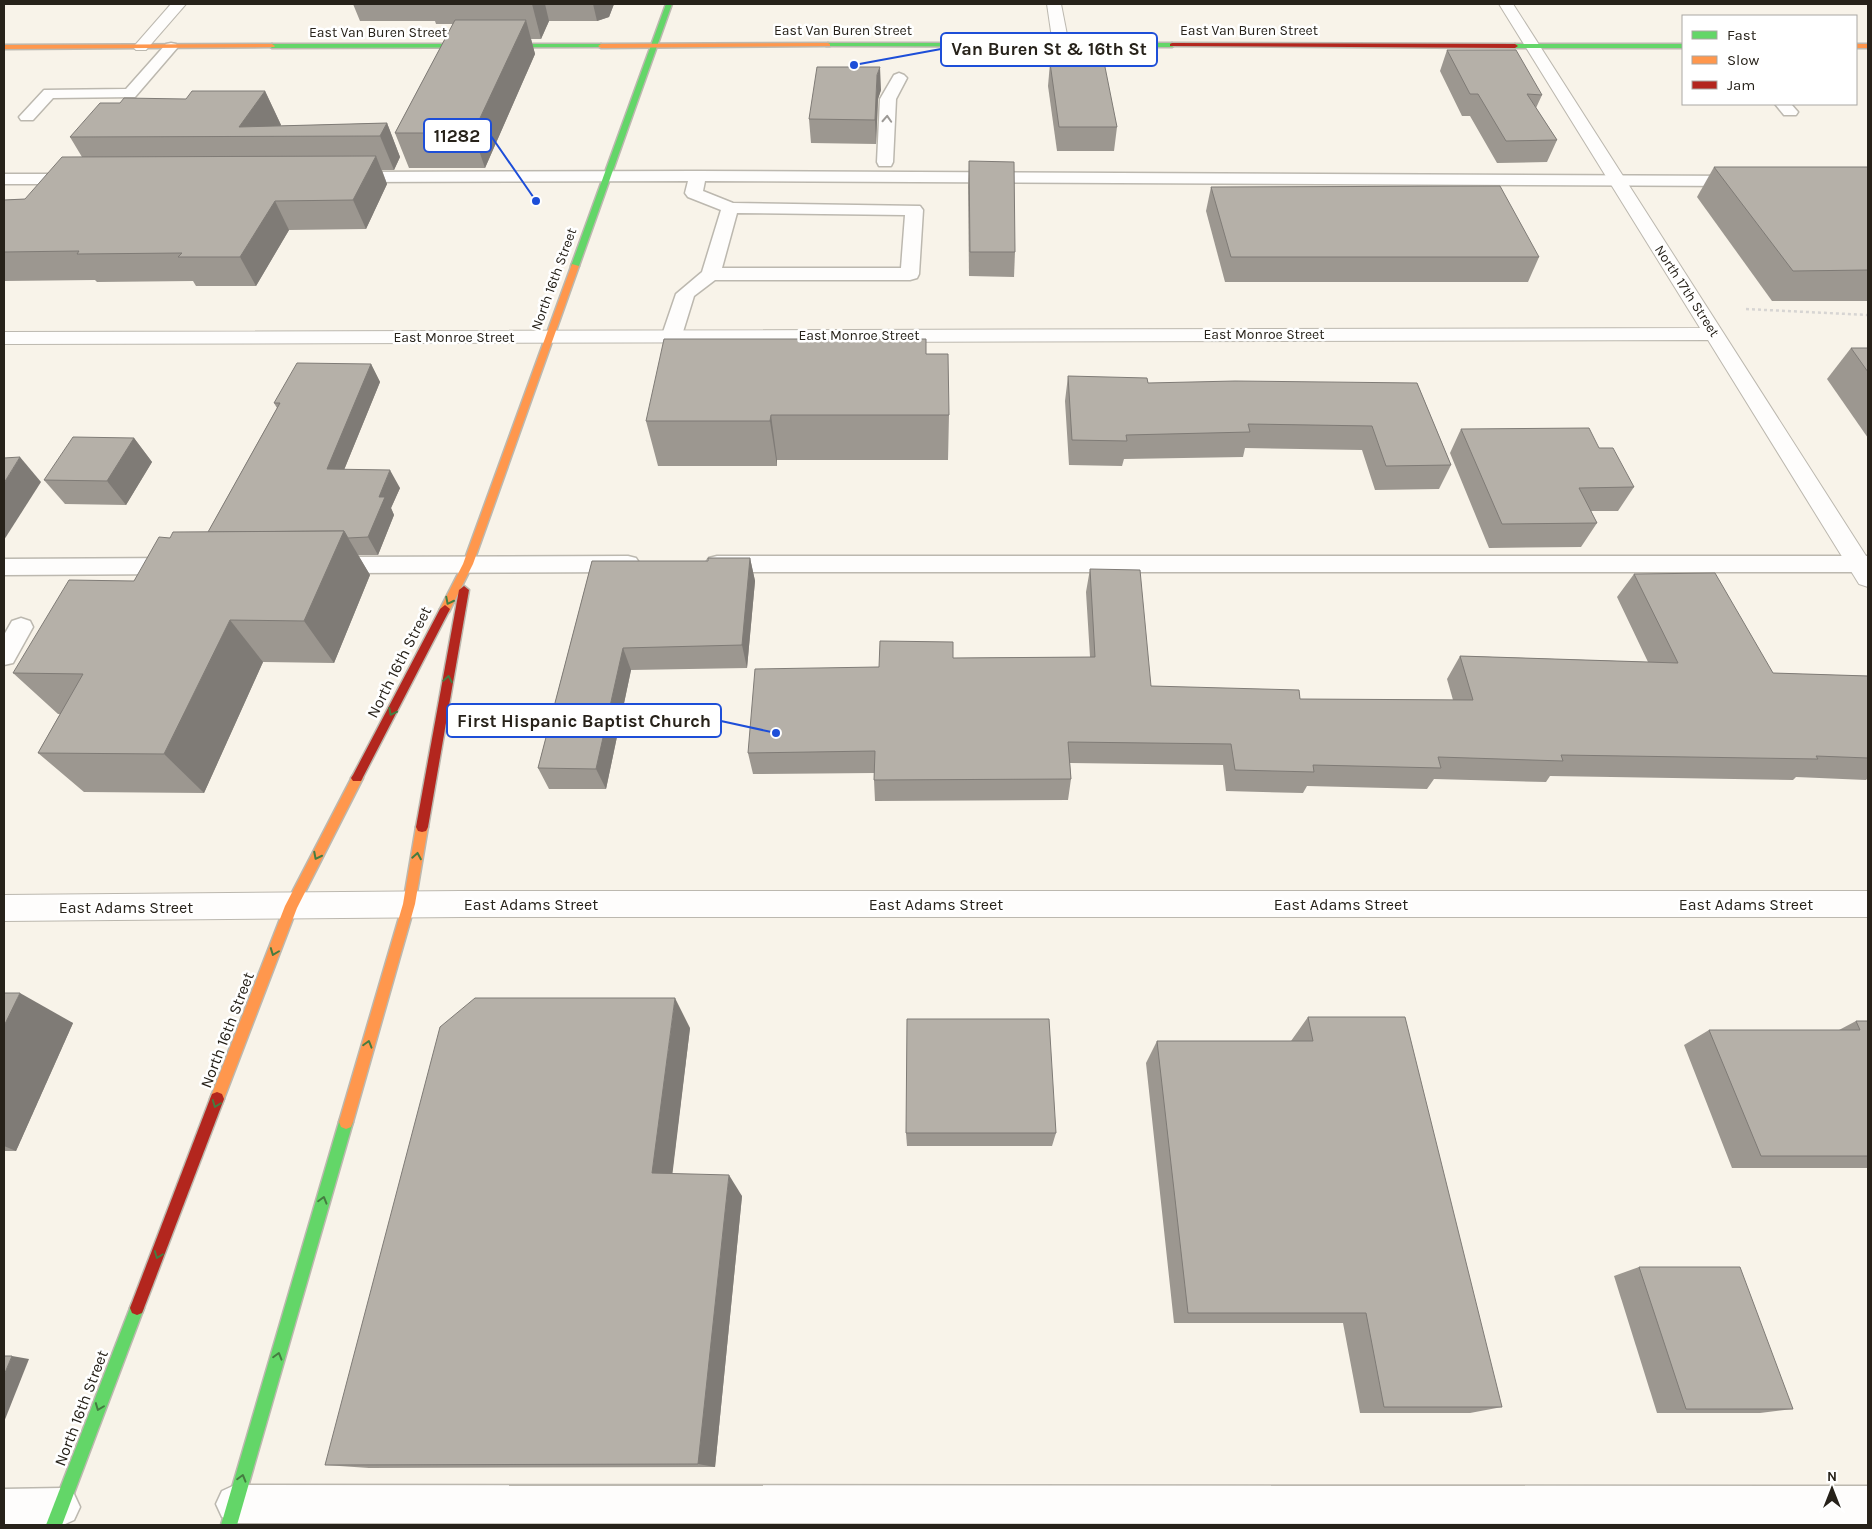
<svg xmlns="http://www.w3.org/2000/svg" width="1872" height="1529" viewBox="0 0 1872 1529" font-family="Karla,sans-serif">
<rect width="100%" height="100%" fill="#f8f3e9"/>
<g fill="none" stroke-linecap="round" stroke-linejoin="round">
<g stroke="#bcb8af" stroke-width="3">
<g id="lane">
<path d="M 171,43 L 176,44 L 178,47 L 135,97 L 53,98 L 33,120 L 21,120 L 19,117 L 44,90 L 126,89 L 166,44 Z"/>
<path d="M 899,73 L 904,75 L 907,78 L 896,99 L 893,162 L 891,166 L 879,166 L 877,162 L 880,99 L 894,75 Z"/>
<path d="M 1775,104 L 1791,104 L 1798,112 L 1796,115 L 1784,115 Z"/>
<path d="M 697,171 L 1740,176 L 1746,177 L 1748,181 L 1746,185 L 1740,186 L 705,181 L 703,191 L 733,203 L 920,206 L 923,210 L 919,274 L 917,278 L 910,280 L 715,280 L 694,296 L 682,335 L 679,339 L 672,341 L 665,339 L 662,335 L 676,294 L 702,272 L 721,210 L 688,197 L 685,193 L 688,181 L 349,182 L 343,181 L 341,177 L 343,173 L 349,172 ZM 737,213 L 905,215 L 901,268 L 722,268 Z"/>
<path d="M 4,174 L 78,174 L 84,175 L 86,179 L 84,183 L 78,184 L 4,184 Z"/>
<path d="M 628,556 L 636,558 L 640,564 L 636,570 L 628,572 L 329,573 L 321,571 L 317,565 L 321,559 L 329,557 Z"/>
<path d="M 717,556 L 1868,556 L 1868,572 L 717,572 L 709,570 L 705,564 L 709,558 Z"/>
<path d="M 178,558 L 186,560 L 190,566 L 186,572 L 178,574 L 4,575 L 4,559 Z"/>
<path d="M 21,618 L 30,621 L 33,627 L 13,663 L 4,665 L 4,635 L 12,621 Z"/>
<path d="M 235,1485 L 1868,1486 L 1868,1524 L 235,1523 L 222,1517 L 216,1504 L 222,1491 Z"/>
<path d="M 61,1488 L 74,1494 L 80,1507 L 74,1520 L 63,1525 L 4,1525 L 4,1489 Z"/>
</g>
</g>
<g stroke="#bcb8af" stroke-width="2">
<g id="street">
<path d="M 171,4 L 186,4 L 146,50 L 136,50 L 133,47 L 136,44 Z"/>
<path d="M 1047,4 L 1061,4 L 1069,45 L 1066,48 L 1056,48 L 1053,45 Z"/>
<path d="M 1499,4 L 1513,4 L 1868,559 L 1868,587 L 1859,584 L 1708,340 L 4,344 L 4,332 L 1700,328 Z"/>
<path d="M 461,891 L 1868,891 L 1868,917 L 461,917 L 4,921 L 4,895 Z"/>
</g>
</g>
<g stroke="#bcb8af" stroke-width="3">
<g id="fast">
<path d="M 666,4 L 672,4 L 579,266 L 572,268 L 571,266 Z"/>
<path d="M 828,43 L 1172,43 L 1175,45 L 1172,47 L 826,46 L 826,44 Z"/>
<path d="M 601,44 L 604,46 L 603,47 L 272,48 L 269,46 L 272,44 Z"/>
<path d="M 1683,44 L 1683,48 L 1515,48 L 1512,46 L 1515,44 Z"/>
<path d="M 346,1115 L 351,1117 L 353,1122 L 237,1525 L 221,1525 L 339,1122 L 341,1117 Z"/>
<path d="M 137,1301 L 142,1303 L 144,1308 L 62,1525 L 46,1525 L 130,1308 L 132,1303 Z"/>
</g>
</g>
<g stroke="#bcb8af" stroke-width="3">
<g id="slow">
<path d="M 828,43 L 830,44 L 830,46 L 601,48 L 598,46 L 601,44 Z"/>
<path d="M 272,44 L 275,46 L 274,47 L 4,49 L 4,45 Z"/>
<rect x="1856" y="44" width="12" height="4"/>
<path d="M 572,264 L 579,266 L 473,564 L 449,612 L 441,612 L 440,609 L 463,564 Z"/>
<path d="M 357,773 L 361,775 L 363,778 L 297,908 L 222,1104 L 217,1106 L 212,1104 L 210,1099 L 285,906 L 353,775 Z"/>
<path d="M 422,822 L 426,823 L 428,827 L 415,904 L 353,1122 L 351,1127 L 346,1129 L 341,1127 L 339,1122 L 403,904 L 416,827 L 418,823 Z"/>
</g>
</g>
<g stroke="#bcb8af" stroke-width="3">
<g id="jam">
<path d="M 1172,43 L 1515,44 L 1518,46 L 1515,48 L 1170,46 L 1170,44 Z"/>
<path d="M 464,586 L 469,590 L 428,827 L 426,831 L 422,832 L 418,831 L 416,827 L 459,590 Z"/>
<path d="M 445,605 L 450,609 L 361,781 L 353,781 L 351,778 L 353,775 L 440,609 Z"/>
<path d="M 217,1092 L 222,1094 L 224,1099 L 144,1308 L 142,1313 L 137,1315 L 132,1313 L 130,1308 L 210,1099 L 212,1094 Z"/>
</g>
</g>
<path stroke="#d7d5d3" stroke-width="2.5" stroke-dasharray="3 3" stroke-linecap="butt" d="M 1746,309 L 1868,315"/>
<use href="#lane" fill="#fefdfc" fill-rule="evenodd"/>
<use href="#street" fill="#fefdfc" fill-rule="evenodd"/>
<use href="#fast" fill="#63d668" fill-rule="evenodd"/>
<use href="#slow" fill="#ff974d" fill-rule="evenodd"/>
<use href="#jam" fill="#b3261e" fill-rule="evenodd"/>
</g>
<g fill="#9c9790">
<path d="M 353,4 L 614,4 L 609,17 L 597,21 L 549,21 L 541,39 L 531,39 L 535,54 L 485,168 L 409,168 L 395,133 L 453,24 L 436,24 L 435,21 L 360,21 Z"/>
<path d="M 1447,50 L 1542,95 L 1536,108 L 1557,140 L 1547,162 L 1497,163 L 1470,116 L 1462,116 L 1440,71 Z"/>
<path d="M 1050,63 L 1117,127 L 1114,151 L 1057,151 L 1048,86 Z"/>
<path d="M 881,90 L 878,99 L 876,144 L 811,143 L 809,119 Z"/>
<path d="M 265,91 L 281,125 L 280,126 L 387,123 L 400,157 L 394,170 L 382,170 L 387,184 L 366,229 L 289,230 L 256,286 L 196,286 L 193,281 L 97,282 L 95,280 L 4,281 L 4,200 L 25,199 L 82,157 L 70,137 L 120,103 L 186,99 Z"/>
<path d="M 969,161 L 1015,252 L 1014,277 L 969,276 L 968,186 Z"/>
<path d="M 1714,167 L 1868,167 L 1868,301 L 1772,301 L 1697,197 Z"/>
<path d="M 1211,187 L 1539,257 L 1528,282 L 1225,282 L 1206,211 Z"/>
<path d="M 1851,348 L 1868,348 L 1868,438 L 1827,379 Z"/>
<path d="M 926,354 L 949,415 L 948,460 L 777,460 L 777,466 L 658,466 L 646,421 Z"/>
<path d="M 371,364 L 380,382 L 344,470 L 400,488 L 391,508 L 394,515 L 378,555 L 358,555 L 370,575 L 334,663 L 263,662 L 204,793 L 84,792 L 38,753 L 60,714 L 58,714 L 13,673 L 134,581 L 170,538 L 208,532 L 277,408 L 274,403 Z"/>
<path d="M 1068,376 L 1148,383 L 1417,383 L 1451,465 L 1439,489 L 1375,490 L 1362,450 L 1245,448 L 1243,457 L 1124,459 L 1122,466 L 1069,465 L 1065,401 Z"/>
<path d="M 1461,429 L 1599,448 L 1634,487 L 1618,511 L 1591,511 L 1597,523 L 1581,547 L 1489,548 L 1450,453 Z"/>
<path d="M 134,438 L 152,462 L 126,505 L 65,504 L 44,480 Z"/>
<path d="M 750,558 L 755,581 L 747,668 L 631,670 L 606,789 L 549,789 L 538,768 L 592,561 L 708,561 Z"/>
<path d="M 1090,569 L 1151,686 L 1300,699 L 1453,700 L 1447,679 L 1460,656 L 1648,662 L 1617,597 L 1634,574 L 1773,673 L 1868,676 L 1868,778 L 1866,780 L 1796,777 L 1793,780 L 1550,776 L 1546,782 L 1434,779 L 1427,789 L 1307,786 L 1303,793 L 1226,791 L 1223,765 L 1070,763 L 1071,779 L 1068,800 L 875,801 L 874,780 L 874,773 L 753,774 L 748,753 L 879,667 L 953,658 L 1090,657 L 1086,592 Z"/>
<path d="M 4,993 L 73,1023 L 16,1151 L 4,1151 Z"/>
<path d="M 1308,1017 L 1502,1407 L 1470,1413 L 1360,1413 L 1343,1323 L 1174,1323 L 1146,1063 L 1157,1041 L 1291,1041 Z"/>
<path d="M 1856,1021 L 1868,1021 L 1868,1168 L 1732,1168 L 1684,1045 L 1709,1030 L 1839,1030 Z"/>
<path d="M 690,1028 L 672,1173 L 742,1196 L 715,1467 L 369,1468 L 325,1465 Z"/>
<path d="M 906,1133 L 1056,1133 L 1052,1146 L 907,1146 Z"/>
<path d="M 1639,1267 L 1793,1409 L 1760,1413 L 1657,1413 L 1614,1276 Z"/>
</g>
<g fill="#7f7b76">
<path d="M 532,4 L 545,4 L 549,21 L 541,39 Z"/>
<path d="M 593,4 L 614,4 L 609,17 L 597,21 Z"/>
<path d="M 526,20 L 535,54 L 485,168 L 473,133 Z"/>
<path d="M 880,67 L 881,90 L 878,99 L 876,144 L 875,120 L 877,75 Z"/>
<path d="M 265,91 L 281,125 L 273,137 L 239,127 Z"/>
<path d="M 387,123 L 400,157 L 394,170 L 380,136 Z"/>
<path d="M 376,156 L 387,184 L 366,229 L 353,200 Z"/>
<path d="M 275,201 L 289,230 L 256,286 L 240,257 Z"/>
<path d="M 371,364 L 380,382 L 337,487 L 327,469 Z"/>
<path d="M 771,415 L 777,460 L 777,466 L 770,421 Z"/>
<path d="M 134,438 L 152,462 L 126,505 L 107,481 Z"/>
<path d="M 20,457 L 41,482 L 4,540 L 4,483 Z"/>
<path d="M 390,470 L 400,488 L 391,508 L 394,515 L 378,555 L 368,537 L 379,497 Z"/>
<path d="M 344,531 L 370,575 L 334,663 L 304,621 Z"/>
<path d="M 750,558 L 755,581 L 747,668 L 742,645 Z"/>
<path d="M 230,620 L 263,662 L 204,793 L 164,754 Z"/>
<path d="M 623,648 L 631,670 L 606,789 L 596,769 Z"/>
<path d="M 20,993 L 73,1023 L 16,1151 L 4,1146 L 4,1026 Z"/>
<path d="M 675,998 L 690,1028 L 670,1194 L 652,1173 Z"/>
<path d="M 729,1175 L 742,1196 L 715,1467 L 698,1464 Z"/>
<path d="M 12,1356 L 29,1359 L 4,1422 L 4,1375 Z"/>
</g>
<g fill="#b5b0a8" stroke="#7f7b76">
<path d="M 455,20 L 526,20 L 473,133 L 395,133 Z"/>
<path d="M 1447,50 L 1516,50 L 1542,95 L 1527,94 L 1557,140 L 1506,141 L 1478,94 L 1470,94 Z"/>
<path d="M 1104,62 L 1117,127 L 1059,127 L 1050,63 Z"/>
<path d="M 817,67 L 880,67 L 877,75 L 875,120 L 809,119 Z"/>
<path d="M 192,91 L 265,91 L 239,127 L 387,123 L 380,136 L 70,137 L 100,103 L 120,103 L 124,98 L 186,99 Z"/>
<path d="M 376,156 L 353,200 L 275,201 L 240,257 L 178,257 L 182,253 L 77,254 L 79,251 L 4,252 L 4,200 L 25,199 L 62,157 Z"/>
<path d="M 969,161 L 1014,162 L 1015,252 L 970,252 Z"/>
<path d="M 1714,167 L 1868,167 L 1868,270 L 1793,271 Z"/>
<path d="M 1500,186 L 1539,257 L 1231,257 L 1211,187 Z"/>
<path d="M 664,339 L 926,339 L 926,354 L 948,354 L 949,415 L 771,415 L 770,421 L 646,421 Z"/>
<path d="M 1851,348 L 1868,348 L 1868,372 Z"/>
<path d="M 297,363 L 371,364 L 327,469 L 390,470 L 379,497 L 385,497 L 368,537 L 348,538 L 344,531 L 208,532 L 280,403 L 274,403 Z"/>
<path d="M 1068,376 L 1147,378 L 1148,383 L 1235,381 L 1417,383 L 1451,465 L 1386,466 L 1372,426 L 1248,424 L 1250,432 L 1126,435 L 1127,441 L 1072,440 Z"/>
<path d="M 1589,428 L 1599,448 L 1613,448 L 1634,487 L 1579,488 L 1597,523 L 1502,524 L 1461,429 Z"/>
<path d="M 73,437 L 134,438 L 107,481 L 44,480 Z"/>
<path d="M 20,457 L 4,483 L 4,458 Z"/>
<path d="M 344,531 L 304,621 L 230,620 L 164,754 L 38,753 L 83,674 L 13,673 L 69,580 L 134,581 L 159,537 L 170,538 L 173,532 Z"/>
<path d="M 708,558 L 750,558 L 742,645 L 623,648 L 596,769 L 538,768 L 592,561 L 708,561 Z"/>
<path d="M 1090,569 L 1140,570 L 1151,686 L 1299,690 L 1300,699 L 1473,700 L 1460,656 L 1678,663 L 1634,574 L 1715,573 L 1773,673 L 1868,676 L 1868,758 L 1816,756 L 1818,759 L 1561,755 L 1563,761 L 1438,757 L 1441,768 L 1313,765 L 1314,772 L 1235,770 L 1231,744 L 1068,742 L 1071,779 L 874,780 L 875,751 L 748,753 L 755,669 L 879,667 L 880,641 L 953,642 L 953,658 L 1095,657 Z"/>
<path d="M 4,993 L 20,993 L 4,1026 Z"/>
<path d="M 475,998 L 675,998 L 652,1173 L 729,1175 L 698,1464 L 325,1465 L 440,1027 Z"/>
<path d="M 1308,1017 L 1405,1017 L 1502,1407 L 1384,1407 L 1366,1313 L 1188,1313 L 1157,1041 L 1313,1041 Z"/>
<path d="M 907,1019 L 1049,1019 L 1056,1133 L 906,1133 Z"/>
<path d="M 1856,1021 L 1868,1021 L 1868,1156 L 1761,1156 L 1709,1030 L 1860,1030 Z"/>
<path d="M 1639,1267 L 1740,1267 L 1793,1409 L 1686,1409 Z"/>
<path d="M 4,1356 L 12,1356 L 4,1375 Z"/>
</g>
<defs><path id="oneway-chevron" d="M-2-3.5L2.5 0L-2 3.5" fill="none" stroke-width="1.6" stroke-linecap="round" stroke-linejoin="round" transform="scale(1.25)"/></defs>
<use stroke="#9d9a96" href="#oneway-chevron" transform="translate(887 119) rotate(-87)"/>
<g stroke="#457c41">
<use href="#oneway-chevron" transform="translate(449 601) rotate(117)"/>
<use href="#oneway-chevron" transform="translate(448 679) rotate(-80)"/>
<use href="#oneway-chevron" transform="translate(392 712) rotate(117)"/>
<use href="#oneway-chevron" transform="translate(317 856) rotate(117)"/>
<use href="#oneway-chevron" transform="translate(417 856) rotate(-80)"/>
<use href="#oneway-chevron" transform="translate(274 952) rotate(111)"/>
<use href="#oneway-chevron" transform="translate(368 1044) rotate(-74)"/>
<use href="#oneway-chevron" transform="translate(216 1104) rotate(111)"/>
<use href="#oneway-chevron" transform="translate(323 1200) rotate(-74)"/>
<use href="#oneway-chevron" transform="translate(158 1255) rotate(111)"/>
<use href="#oneway-chevron" transform="translate(278 1356) rotate(-74)"/>
<use href="#oneway-chevron" transform="translate(99 1407) rotate(111)"/>
<use href="#oneway-chevron" transform="translate(242 1478) rotate(-74)"/>
</g>
<g text-anchor="middle" dominant-baseline="central" stroke-width="5" stroke-linejoin="round" paint-order="stroke">
<g font-size="14" fill="#27221a" stroke="#fff">
<text x="843" y="30">East Van Buren Street</text>
<text x="1249" y="30">East Van Buren Street</text>
<text x="378" y="32">East Van Buren Street</text>
<text transform="translate(554 279) rotate(-70)">North 16th Street</text>
<text transform="translate(1687 291) rotate(57)">North 17th Street</text>
<text x="1264" y="334">East Monroe Street</text>
<text x="859" y="335">East Monroe Street</text>
<text x="454" y="337">East Monroe Street</text>
</g>
<g font-size="16" fill="#27221a" stroke="#fff">
<text transform="translate(399 662) rotate(-63)">North 16th Street</text>
<text x="531" y="904">East Adams Street</text>
<text x="936" y="904">East Adams Street</text>
<text x="1341" y="904">East Adams Street</text>
<text x="1746" y="904">East Adams Street</text>
<text x="126" y="907">East Adams Street</text>
<text transform="translate(227 1030) rotate(-69)">North 16th Street</text>
<text transform="translate(81 1408) rotate(-69)">North 16th Street</text>
</g>
</g>
<path fill="none" stroke="#1d4ed8" stroke-width="2" d="M854 65L941 49M536 201L491 136M776 733L721 721"/>
<g fill="#1d4ed8" stroke="#fff" stroke-width="2">
<circle cx="854" cy="65" r="5"/>
<circle cx="536" cy="201" r="5"/>
<circle cx="776" cy="733" r="5"/>
</g>
<g fill="#fff" stroke="#1d4ed8" stroke-width="2">
<rect x="941" y="33" width="216" height="33" rx="5"/>
<rect x="424" y="119" width="67" height="33" rx="5"/>
<rect x="447" y="704" width="274" height="33" rx="5"/>
</g>
<g font-size="18" text-anchor="middle" font-weight="bold" fill="#27221a">
<text x="1049" y="55">Van Buren St &amp; 16th St</text>
<text x="457" y="142">11282</text>
<text x="584" y="727">First Hispanic Baptist Church</text>
</g>
<rect width="1872" height="1529" fill="none" stroke="#27221a" stroke-width="10"/>
<rect x="1682" y="15" width="175" height="90" fill="#ffffff" stroke="#a9a7a3"/>
<rect x="1692" y="31" width="25" height="8" fill="#63d668" stroke="#a9a7a3"/>
<text x="1727" y="40" font-size="15" fill="#27221a">Fast</text>
<rect x="1692" y="56" width="25" height="8" fill="#ff974d" stroke="#a9a7a3"/>
<text x="1727" y="65" font-size="15" fill="#27221a">Slow</text>
<rect x="1692" y="81" width="25" height="8" fill="#b3261e" stroke="#a9a7a3"/>
<text x="1727" y="90" font-size="15" fill="#27221a">Jam</text>
<g transform="translate(1832 1489)" stroke="#ffffff" stroke-width="4" paint-order="stroke">
<path d="M0-4L9 19L0 12L-9 19Z" fill="#27221a"/>
<text y="-8" font-size="14" font-weight="bold" text-anchor="middle" fill="#27221a">N</text>
</g>
</svg>
